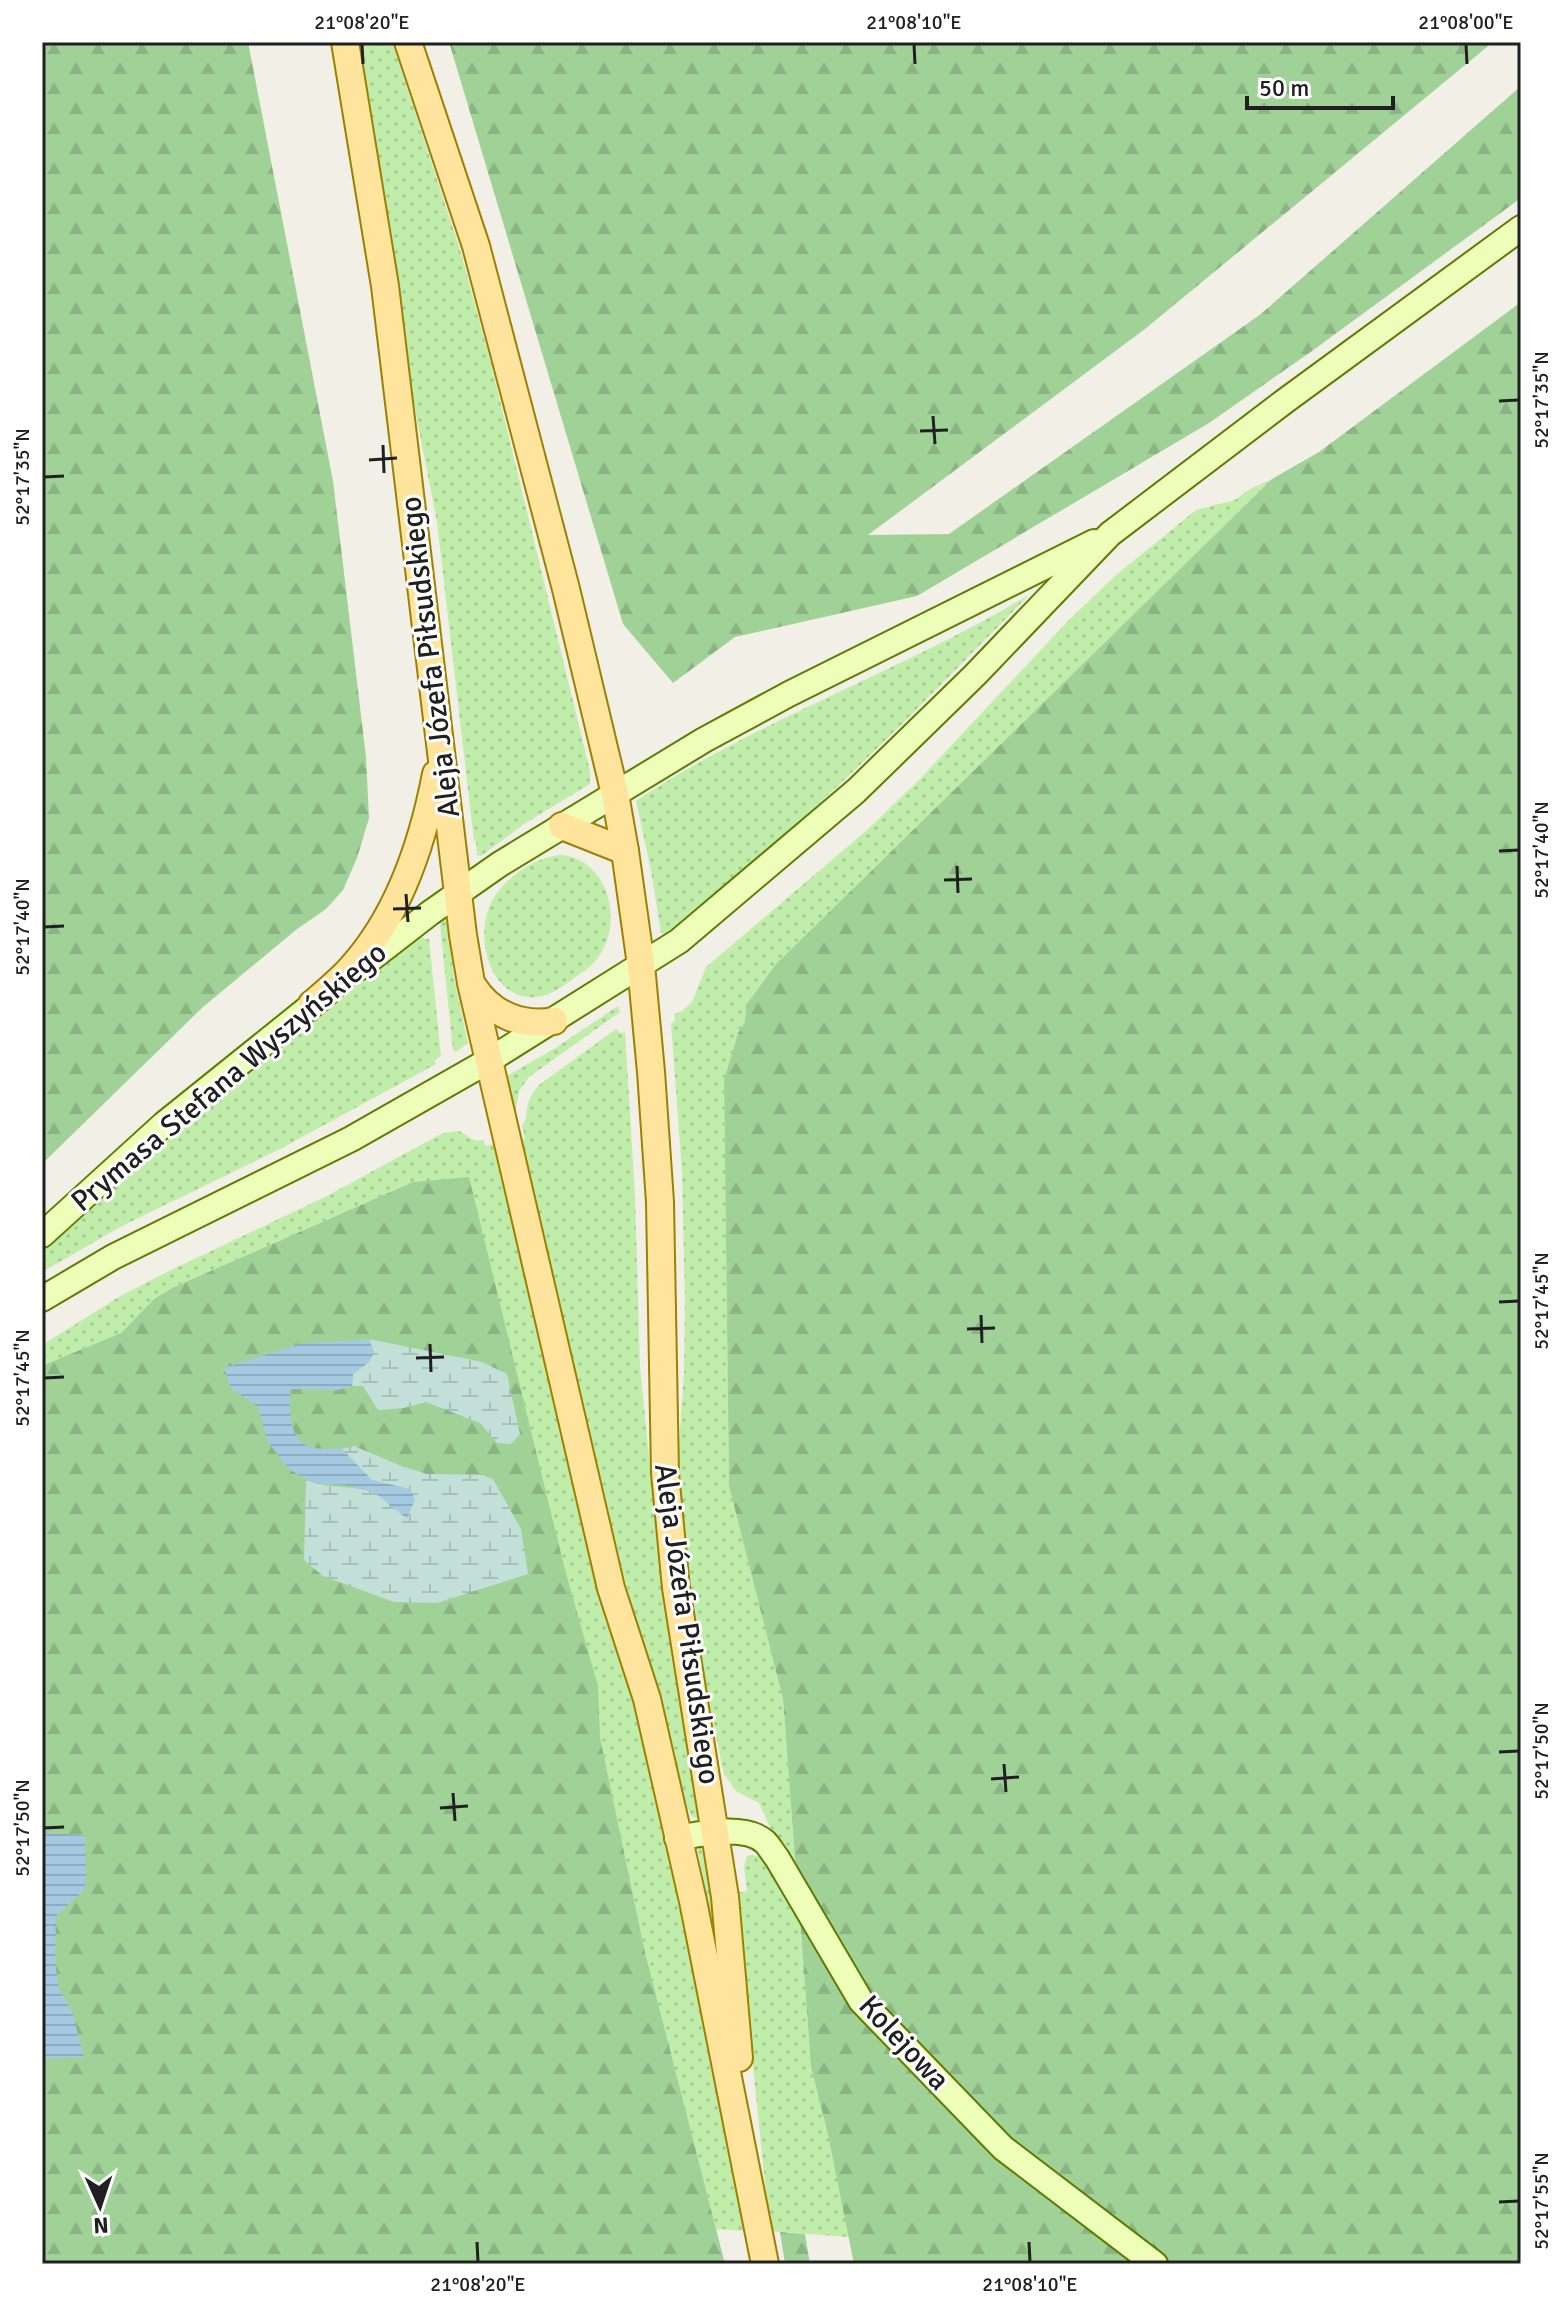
<svg xmlns="http://www.w3.org/2000/svg" width="1563" height="2306" viewBox="0 0 1563 2306" font-family="Signika,sans-serif">
<defs>
<pattern id="grass-dots" width="8" height="8" patternUnits="userSpaceOnUse" patternTransform="scale(2)"><rect width="8" height="8" fill="#c0edaa"/><path d="M2 2h.1M6 6h.1" fill="none" stroke="#a5cb92" stroke-width="1.8" stroke-linecap="round"/></pattern>
<pattern id="forest-firs" width="22" height="20" patternUnits="userSpaceOnUse" patternTransform="scale(2)"><rect width="22" height="20" fill="#a0d298"/><path d="M5 1l3.5 6h-7zM16 11l3.5 6h-7z" fill="#8ab483"/></pattern>
<pattern id="wetland-marsh" width="20" height="14" patternUnits="userSpaceOnUse" patternTransform="scale(2)"><rect width="20" height="14" fill="#c2e0d7"/><path d="M1 5h8M5 5V1M11 12h8M15 12V8" fill="none" stroke="#a6c0b8"/></pattern>
<pattern id="water-rules" width="6" height="5" patternUnits="userSpaceOnUse" patternTransform="scale(2)"><rect width="6" height="5" fill="#a4c9e1"/><path d="M0 2.5h6" fill="none" stroke="#8dacc1"/></pattern>
</defs>
<rect width="100%" height="100%" fill="#f1efe6"/>
<g fill="url(#grass-dots)">
<path d="M 357,42 L 392,42 L 461,253 L 491,364 L 590,771 L 590,784 L 527,822 L 481,856 L 477,855 L 476,842 L 474,841 L 437,522 L 409,379 L 383,190 Z"/>
<path d="M 1272,479 L 776,964 L 746,1005 L 745,1022 L 738,1033 L 724,1080 L 729,1486 L 783,1699 L 796,1873 L 774,1836 L 759,1803 L 736,1791 L 724,1774 L 694,1632 L 687,1584 L 677,1473 L 684,1373 L 685,1302 L 682,1172 L 671,1023 L 675,1021 L 674,1014 L 682,1011 L 692,1002 L 706,967 L 866,831 L 919,780 L 1067,622 L 1115,576 L 1196,510 L 1235,500 L 1250,489 Z"/>
<path d="M 1027,596 L 1027,597 C 961,664 897,731 828,795 C 776,844 720,888 665,934 L 661,933 L 651,871 L 636,801 C 759,719 901,672 1027,596 Z"/>
<path d="M 562,855 C 608,860 624,921 599,956 C 592,968 577,975 566,984 C 555,992 542,999 527,997 C 486,991 475,932 492,901 C 504,878 536,856 562,855 Z"/>
<path d="M 444,919 L 447,922 L 454,978 L 468,1043 L 456,1052 L 453,1050 L 440,925 Z"/>
<path d="M 421,936 L 424,939 L 429,939 L 441,1056 L 434,1060 L 436,1064 L 282,1148 L 122,1226 L 42,1272 L 42,1252 C 161,1137 290,1035 421,936 Z"/>
<path d="M 618,1006 L 620,1012 L 529,1077 L 519,1091 L 515,1113 L 507,1076 L 557,1047 Z"/>
<path d="M 616,1029 L 620,1033 L 625,1032 L 635,1196 L 640,1366 L 661,1577 L 676,1676 L 704,1816 L 700,1819 L 692,1817 L 687,1807 L 672,1748 L 622,1569 L 520,1140 L 525,1138 L 522,1126 C 527,1119 526,1116 527,1108 C 529,1098 533,1092 539,1085 Z"/>
<path d="M 459,1131 C 468,1135 472,1143 483,1140 L 486,1146 L 494,1144 L 497,1150 L 656,1777 L 746,2231 L 716,2229 L 645,1952 L 600,1737 L 446,1180 L 413,1182 L 172,1288 L 154,1299 L 121,1333 L 46,1364 L 42,1369 L 42,1345 L 122,1295 L 171,1270 L 327,1196 L 430,1140 L 443,1133 Z"/>
<path d="M 708,1843 L 717,1947 L 698,1851 L 699,1845 Z"/>
<path d="M 752,1855 L 761,1857 L 766,1861 L 800,1918 L 811,2067 L 828,2135 L 849,2237 L 770,2231 L 735,1893 L 747,1891 L 744,1866 L 747,1856 Z"/>
</g>
<g fill="url(#forest-firs)">
<path d="M 42,42 L 248,42 L 333,481 L 366,757 L 369,818 L 357,858 L 343,890 L 326,909 L 297,929 L 203,1007 L 42,1164 Z"/>
<path d="M 449,42 L 1493,42 L 1145,329 L 868,535 L 949,534 L 1261,314 L 1521,86 L 1521,198 L 1312,351 L 1209,423 L 917,596 L 735,637 L 673,683 L 623,624 Z"/>
<path d="M 1521,302 L 1521,2264 L 1172,2264 L 1087,2203 L 1023,2151 L 955,2086 L 872,1996 L 796,1873 L 783,1699 L 729,1486 L 724,1080 L 738,1033 L 745,1022 L 746,1005 L 776,964 L 1272,479 L 1319,452 Z"/>
<path d="M 469,1177 L 565,1570 L 598,1686 L 600,1737 L 645,1952 L 725,2264 L 42,2264 L 42,1369 L 46,1364 L 121,1333 L 154,1299 L 172,1288 L 413,1182 Z"/>
<path d="M 800,1918 L 854,2008 L 938,2100 L 1013,2169 L 1140,2264 L 854,2264 L 828,2135 L 811,2067 Z"/>
<path d="M 780,2232 L 805,2234 L 810,2264 L 785,2264 Z"/>
</g>
<g fill="url(#wetland-marsh)">
<path d="M 369,1339 L 482,1362 L 507,1374 L 520,1434 L 511,1444 L 497,1443 L 480,1423 L 426,1402 L 404,1408 L 378,1410 L 363,1386 L 352,1386 L 353,1374 L 369,1362 L 374,1352 Z"/>
<path d="M 354,1446 L 399,1465 L 427,1474 L 482,1475 L 493,1479 L 521,1529 L 528,1574 L 437,1603 L 394,1602 L 323,1576 L 304,1560 L 306,1479 C 322,1489 350,1485 370,1491 C 384,1496 396,1511 407,1518 L 342,1449 Z"/>
</g>
<g fill="url(#water-rules)">
<path d="M 369,1339 L 374,1352 L 369,1362 L 353,1374 L 352,1386 L 339,1390 L 291,1389 C 289,1408 287,1438 310,1447 C 318,1450 333,1448 342,1449 L 372,1480 L 410,1489 L 415,1499 L 407,1519 L 374,1492 L 345,1485 L 313,1483 L 290,1470 L 268,1442 L 258,1407 L 231,1388 L 224,1368 L 300,1344 Z"/>
<path d="M 42,1833 L 85,1835 L 86,1879 L 84,1890 L 56,1916 L 55,1962 L 59,1989 L 72,2011 L 84,2057 L 42,2059 Z"/>
</g>
<g fill="none" stroke-linecap="round" stroke-linejoin="round">
<g stroke="#5c7e00" stroke-width="28">
<g id="secondary">
<path d="M 359,968 L 430,913 L 500,864 L 704,740 L 789,694 L 1094,542"/>
<path d="M 42,1235 L 164,1124 L 327,993"/>
<path d="M 42,1299 L 113,1257 L 351,1139 L 488,1061 L 679,941 L 856,791 L 975,675 L 1110,534 L 1285,401 L 1521,228"/>
<path d="M 677,1838 C 701,1834 745,1824 765,1842 C 769,1846 773,1853 777,1858 L 861,2001 L 1003,2148 L 1155,2264"/>
</g>
</g>
<g stroke="#9c8100" stroke-width="30">
<g id="primary">
<path d="M 345,42 L 385,286 L 463,935 L 471,983 L 611,1588 L 647,1699 L 693,1901 L 765,2264"/>
<path d="M 408,42 L 476,246 L 566,589 L 615,794 L 625,851 L 641,965 L 651,1072 L 660,1202 L 665,1473 L 676,1588 L 725,1897 L 739,2058"/>
<path d="M 562,826 L 625,851"/>
<path d="M 473,986 C 491,1014 521,1027 554,1021"/>
<path d="M 312,1004 C 326,992 341,980 353,966 C 400,913 423,842 436,774"/>
</g>
</g>
<use href="#secondary" stroke="#eefdb8" stroke-width="24"/>
<use href="#primary" stroke="#ffe49d" stroke-width="26"/>
</g>
<path fill="none" stroke="#202020" stroke-width="3" d="M 362,44 L 363,64M 914,44 L 915,64M 1466,44 L 1467,64M 1499,401 L 1519,400M 933,416 L 935,444M 920,431 L 948,430M 383,445 L 384,473M 369,460 L 397,458M 44,477 L 64,476M 1499,851 L 1519,850M 957,866 L 958,893M 944,880 L 972,879M 406,894 L 408,922M 393,909 L 421,908M 44,927 L 64,926M 1499,1302 L 1519,1301M 981,1315 L 982,1343M 967,1329 L 995,1328M 430,1344 L 431,1372M 416,1358 L 444,1357M 44,1378 L 64,1377M 1499,1752 L 1519,1751M 1004,1764 L 1006,1792M 991,1779 L 1019,1777M 453,1793 L 455,1821M 440,1808 L 468,1806M 44,1828 L 64,1827M 1499,2202 L 1519,2201M 477,2242 L 478,2262M 1029,2242 L 1030,2262"/>
<g text-anchor="middle" dominant-baseline="central" stroke-width="6" stroke-linejoin="round" paint-order="stroke">
<g font-size="30" fill="#202020" stroke="#fff">
<text transform="translate(430 657) rotate(-97)">Aleja Józefa Piłsudskiego</text>
<text transform="translate(229 1077) rotate(-40)">Prymasa Stefana Wyszyńskiego</text>
<text transform="translate(687 1624) rotate(82)">Aleja Józefa Piłsudskiego</text>
<text transform="translate(904 2043) rotate(47)">Kolejowa</text>
</g>
</g>
<rect width="1563" height="2306" fill="none" stroke="#ffffff" stroke-width="88"/>
<g transform="translate(100 2206) rotate(177)" stroke="#ffffff" stroke-width="6" paint-order="stroke">
<path d="M0-6L14 30L0 20L-14 30Z" fill="#202020"/>
<text y="-12" font-size="22" font-weight="bold" text-anchor="middle" fill="#202020">N</text>
</g>
<path d="M1247 96v12h146v-12" fill="none" stroke="#202020" stroke-width="4"/>
<text x="1259" y="96" font-size="24" fill="#202020" stroke="#ffffff" stroke-width="6" paint-order="stroke">50 m</text>
<rect x="44" y="44" width="1475" height="2218" fill="none" stroke="#202020" stroke-width="3"/>
<g font-size="20" text-anchor="middle" fill="#202020">
<text x="362" y="29">21°08'20"E</text>
<text x="914" y="29">21°08'10"E</text>
<text x="1466" y="29">21°08'00"E</text>
<text transform="translate(1541 400) rotate(-90)" y="7">52°17'35"N</text>
<text transform="translate(22 477) rotate(-90)" y="7">52°17'35"N</text>
<text transform="translate(1541 850) rotate(-90)" y="7">52°17'40"N</text>
<text transform="translate(22 927) rotate(-90)" y="7">52°17'40"N</text>
<text transform="translate(1541 1301) rotate(-90)" y="7">52°17'45"N</text>
<text transform="translate(22 1378) rotate(-90)" y="7">52°17'45"N</text>
<text transform="translate(1541 1751) rotate(-90)" y="7">52°17'50"N</text>
<text transform="translate(22 1828) rotate(-90)" y="7">52°17'50"N</text>
<text transform="translate(1541 2201) rotate(-90)" y="7">52°17'55"N</text>
<text x="478" y="2291">21°08'20"E</text>
<text x="1030" y="2291">21°08'10"E</text>
</g>
</svg>
